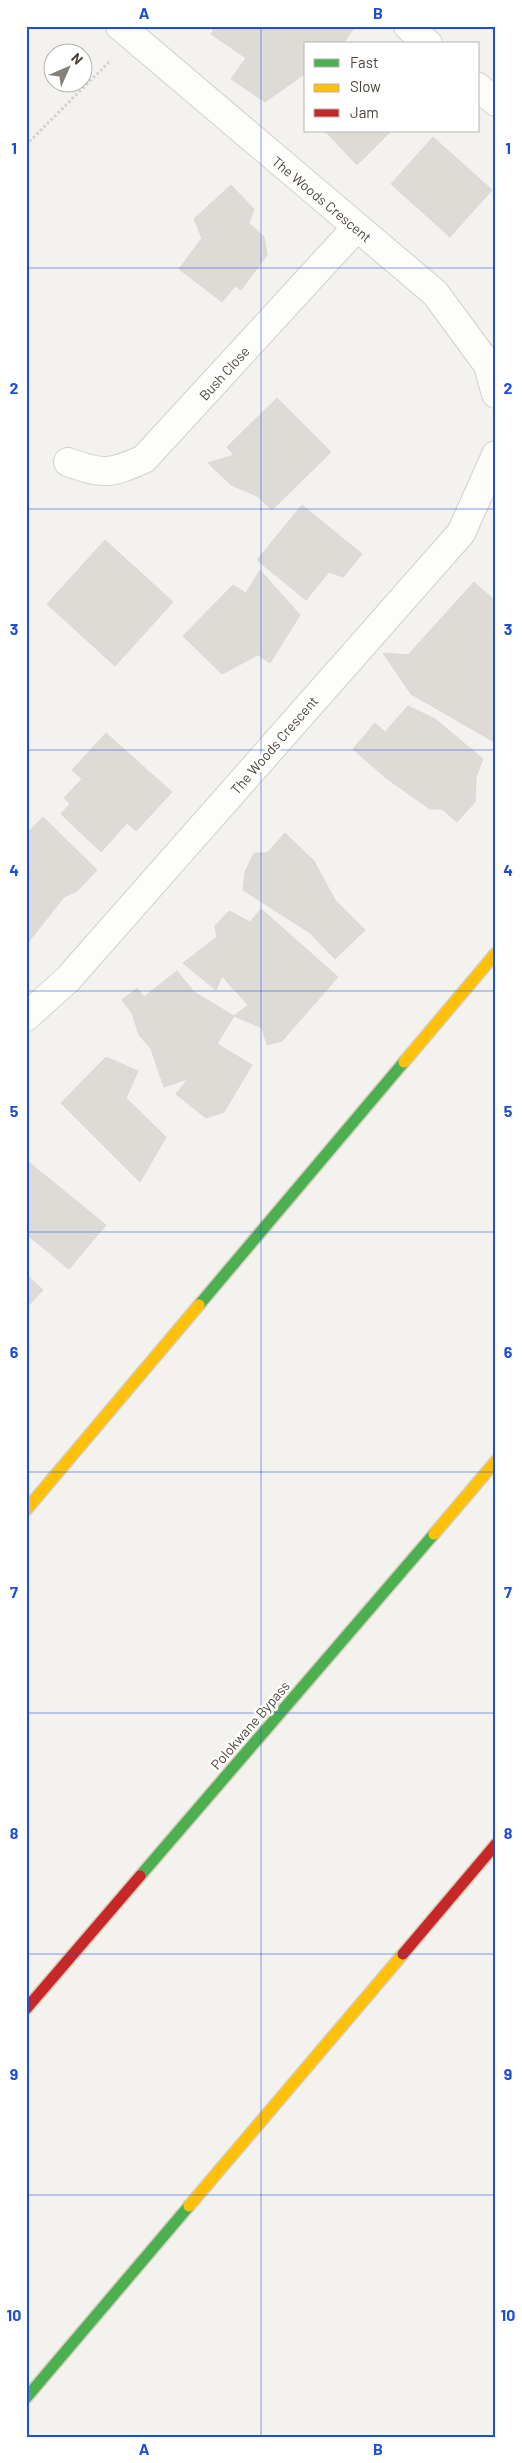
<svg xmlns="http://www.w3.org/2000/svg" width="522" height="2463" viewBox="0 0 522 2463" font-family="Barlow,sans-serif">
<rect width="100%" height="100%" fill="#f4f2ee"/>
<g fill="#dedbd6" stroke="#dcd9d4">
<path d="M 216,26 L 355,26 L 343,44 L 306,44 L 306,73 L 265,102 L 231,79 L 246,58 L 211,34 Z"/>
<path d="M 325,131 L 391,131 L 357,165 Z"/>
<path d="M 433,137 L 492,190 L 450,237 L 391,184 Z"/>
<path d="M 231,185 L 254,209 L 249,223 L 264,237 L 267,255 L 241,290 L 235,286 L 222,302 L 179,269 L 202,238 L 194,219 Z"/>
<path d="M 277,398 L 331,452 L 272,510 L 257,496 L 231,485 L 208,463 L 234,455 L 227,447 Z"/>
<path d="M 302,505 L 362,554 L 343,577 L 329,572 L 306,600 L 257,560 Z"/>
<path d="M 105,540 L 173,602 L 115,666 L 47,604 Z"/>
<path d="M 260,570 L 300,615 L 270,663 L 258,655 L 222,674 L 183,636 L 233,585 L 246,593 Z"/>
<path d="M 474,582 L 496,602 L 496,743 L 411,694 L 383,653 L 408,655 Z"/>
<path d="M 408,706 L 435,719 L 483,759 L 476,777 L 475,802 L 457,822 L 442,809 L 430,809 L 386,778 L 353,749 L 375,723 L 385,732 Z"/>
<path d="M 106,733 L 172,792 L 136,831 L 127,823 L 101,852 L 61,814 L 70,804 L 64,798 L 82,779 L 72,770 Z"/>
<path d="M 43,817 L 97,870 L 77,891 L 64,897 L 26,945 L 26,834 Z"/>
<path d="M 285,833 L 314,861 L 335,900 L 365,930 L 335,959 L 310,933 L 243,890 L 245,872 L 254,853 L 267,853 Z"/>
<path d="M 261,909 L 338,977 L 282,1041 L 267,1045 L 262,1028 L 234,1016 L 248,1005 L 222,976 L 216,990 L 183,963 L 217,937 L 215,926 L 229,911 L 250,922 Z"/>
<path d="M 177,971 L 194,992 L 234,1016 L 217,1044 L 252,1065 L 224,1112 L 206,1118 L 176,1094 L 188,1079 L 164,1087 L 151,1049 L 139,1035 L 132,1013 L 122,1000 L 137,988 L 144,997 Z"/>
<path d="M 106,1057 L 138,1071 L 126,1098 L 166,1137 L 140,1182 L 61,1103 Z"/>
<path d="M 26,1160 L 106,1225 L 69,1269 L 26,1234 Z"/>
<path d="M 26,1274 L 43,1290 L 26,1308 Z"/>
</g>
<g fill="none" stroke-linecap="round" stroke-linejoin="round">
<g stroke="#d2d0cb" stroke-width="30">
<g id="street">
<path d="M 120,26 L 435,293 L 488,365 L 496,394"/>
<path d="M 408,26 L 428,44"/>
<path d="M 478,87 L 496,102"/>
<path d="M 68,462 C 104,475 110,474 144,459 L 356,228"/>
<path d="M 26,1017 L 68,979 L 461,533 L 496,455"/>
</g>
</g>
<g stroke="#d6cebb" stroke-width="14">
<g id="fast">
<path d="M 199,1305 L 404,1062"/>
<path d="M 140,1876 L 434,1534"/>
<path d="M 26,2398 L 189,2206"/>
</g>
</g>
<g stroke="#d6cebb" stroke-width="14">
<g id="slow">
<path d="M 404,1062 L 496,953"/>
<path d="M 26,1510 L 199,1305"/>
<path d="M 434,1534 L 496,1461"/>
<path d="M 189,2206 L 403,1954"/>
</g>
</g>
<g stroke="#d6cebb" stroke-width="14">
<g id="jam">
<path d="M 403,1954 L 496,1844"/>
<path d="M 26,2009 L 140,1876"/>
</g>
</g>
<path stroke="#d3d2cc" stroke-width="3" stroke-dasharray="2.5 2.5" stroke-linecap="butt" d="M 26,145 L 111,60"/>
<use href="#street" stroke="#fdfdfc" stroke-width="28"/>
<use href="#fast" stroke="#4caf50" stroke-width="11"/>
<use href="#slow" stroke="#ffc107" stroke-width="11"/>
<use href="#jam" stroke="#c62828" stroke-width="11"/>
</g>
<path fill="none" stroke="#1d4ed8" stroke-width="1" stroke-opacity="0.55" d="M 261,26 L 261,2437M 26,268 L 496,268M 26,509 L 496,509M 26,750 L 496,750M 26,991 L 496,991M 26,1232 L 496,1232M 26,1472 L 496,1472M 26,1713 L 496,1713M 26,1954 L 496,1954M 26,2195 L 496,2195"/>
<g text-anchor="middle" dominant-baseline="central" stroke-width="5" stroke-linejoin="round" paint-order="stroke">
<g font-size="14" fill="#4b4439" stroke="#fff">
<text transform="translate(322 199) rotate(40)">The Woods Crescent</text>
<text transform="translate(224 373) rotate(-48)">Bush Close</text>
<text transform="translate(274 745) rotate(-49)">The Woods Crescent</text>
<text transform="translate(250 1725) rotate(-49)">Polokwane Bypass</text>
</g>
</g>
<rect width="522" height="2463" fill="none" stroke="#ffffff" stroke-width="55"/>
<rect x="304" y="42" width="175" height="90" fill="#ffffff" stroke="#b7b4b0"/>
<rect x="314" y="59" width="25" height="8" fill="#4caf50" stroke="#b7b4b0"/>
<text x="350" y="68" font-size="15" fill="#4b4439">Fast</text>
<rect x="314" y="84" width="25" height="8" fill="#ffc107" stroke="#b7b4b0"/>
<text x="350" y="92" font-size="15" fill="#4b4439">Slow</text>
<rect x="314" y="109" width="25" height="8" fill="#c62828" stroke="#b7b4b0"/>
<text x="350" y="118" font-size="15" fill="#4b4439">Jam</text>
<g transform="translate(68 68) rotate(45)"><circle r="24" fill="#ffffff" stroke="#b7b4b0"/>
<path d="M0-4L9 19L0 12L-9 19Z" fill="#868178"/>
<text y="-8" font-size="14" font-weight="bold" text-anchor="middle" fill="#4b4439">N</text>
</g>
<rect x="28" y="28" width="466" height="2408" fill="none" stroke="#1d4ed8" stroke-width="2"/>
<g font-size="16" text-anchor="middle" font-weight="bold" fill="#1d4ed8">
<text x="144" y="19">A</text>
<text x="378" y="19">B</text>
<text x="14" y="154">1</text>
<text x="508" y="154">1</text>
<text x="14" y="394">2</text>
<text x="508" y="394">2</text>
<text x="14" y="635">3</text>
<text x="508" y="635">3</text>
<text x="14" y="876">4</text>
<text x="508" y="876">4</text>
<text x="14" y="1117">5</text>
<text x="508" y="1117">5</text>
<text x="14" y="1358">6</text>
<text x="508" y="1358">6</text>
<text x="14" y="1598">7</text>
<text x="508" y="1598">7</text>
<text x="14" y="1839">8</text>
<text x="508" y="1839">8</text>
<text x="14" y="2080">9</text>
<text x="508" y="2080">9</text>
<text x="14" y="2321">10</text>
<text x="508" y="2321">10</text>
<text x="144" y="2455">A</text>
<text x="378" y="2455">B</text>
</g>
</svg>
